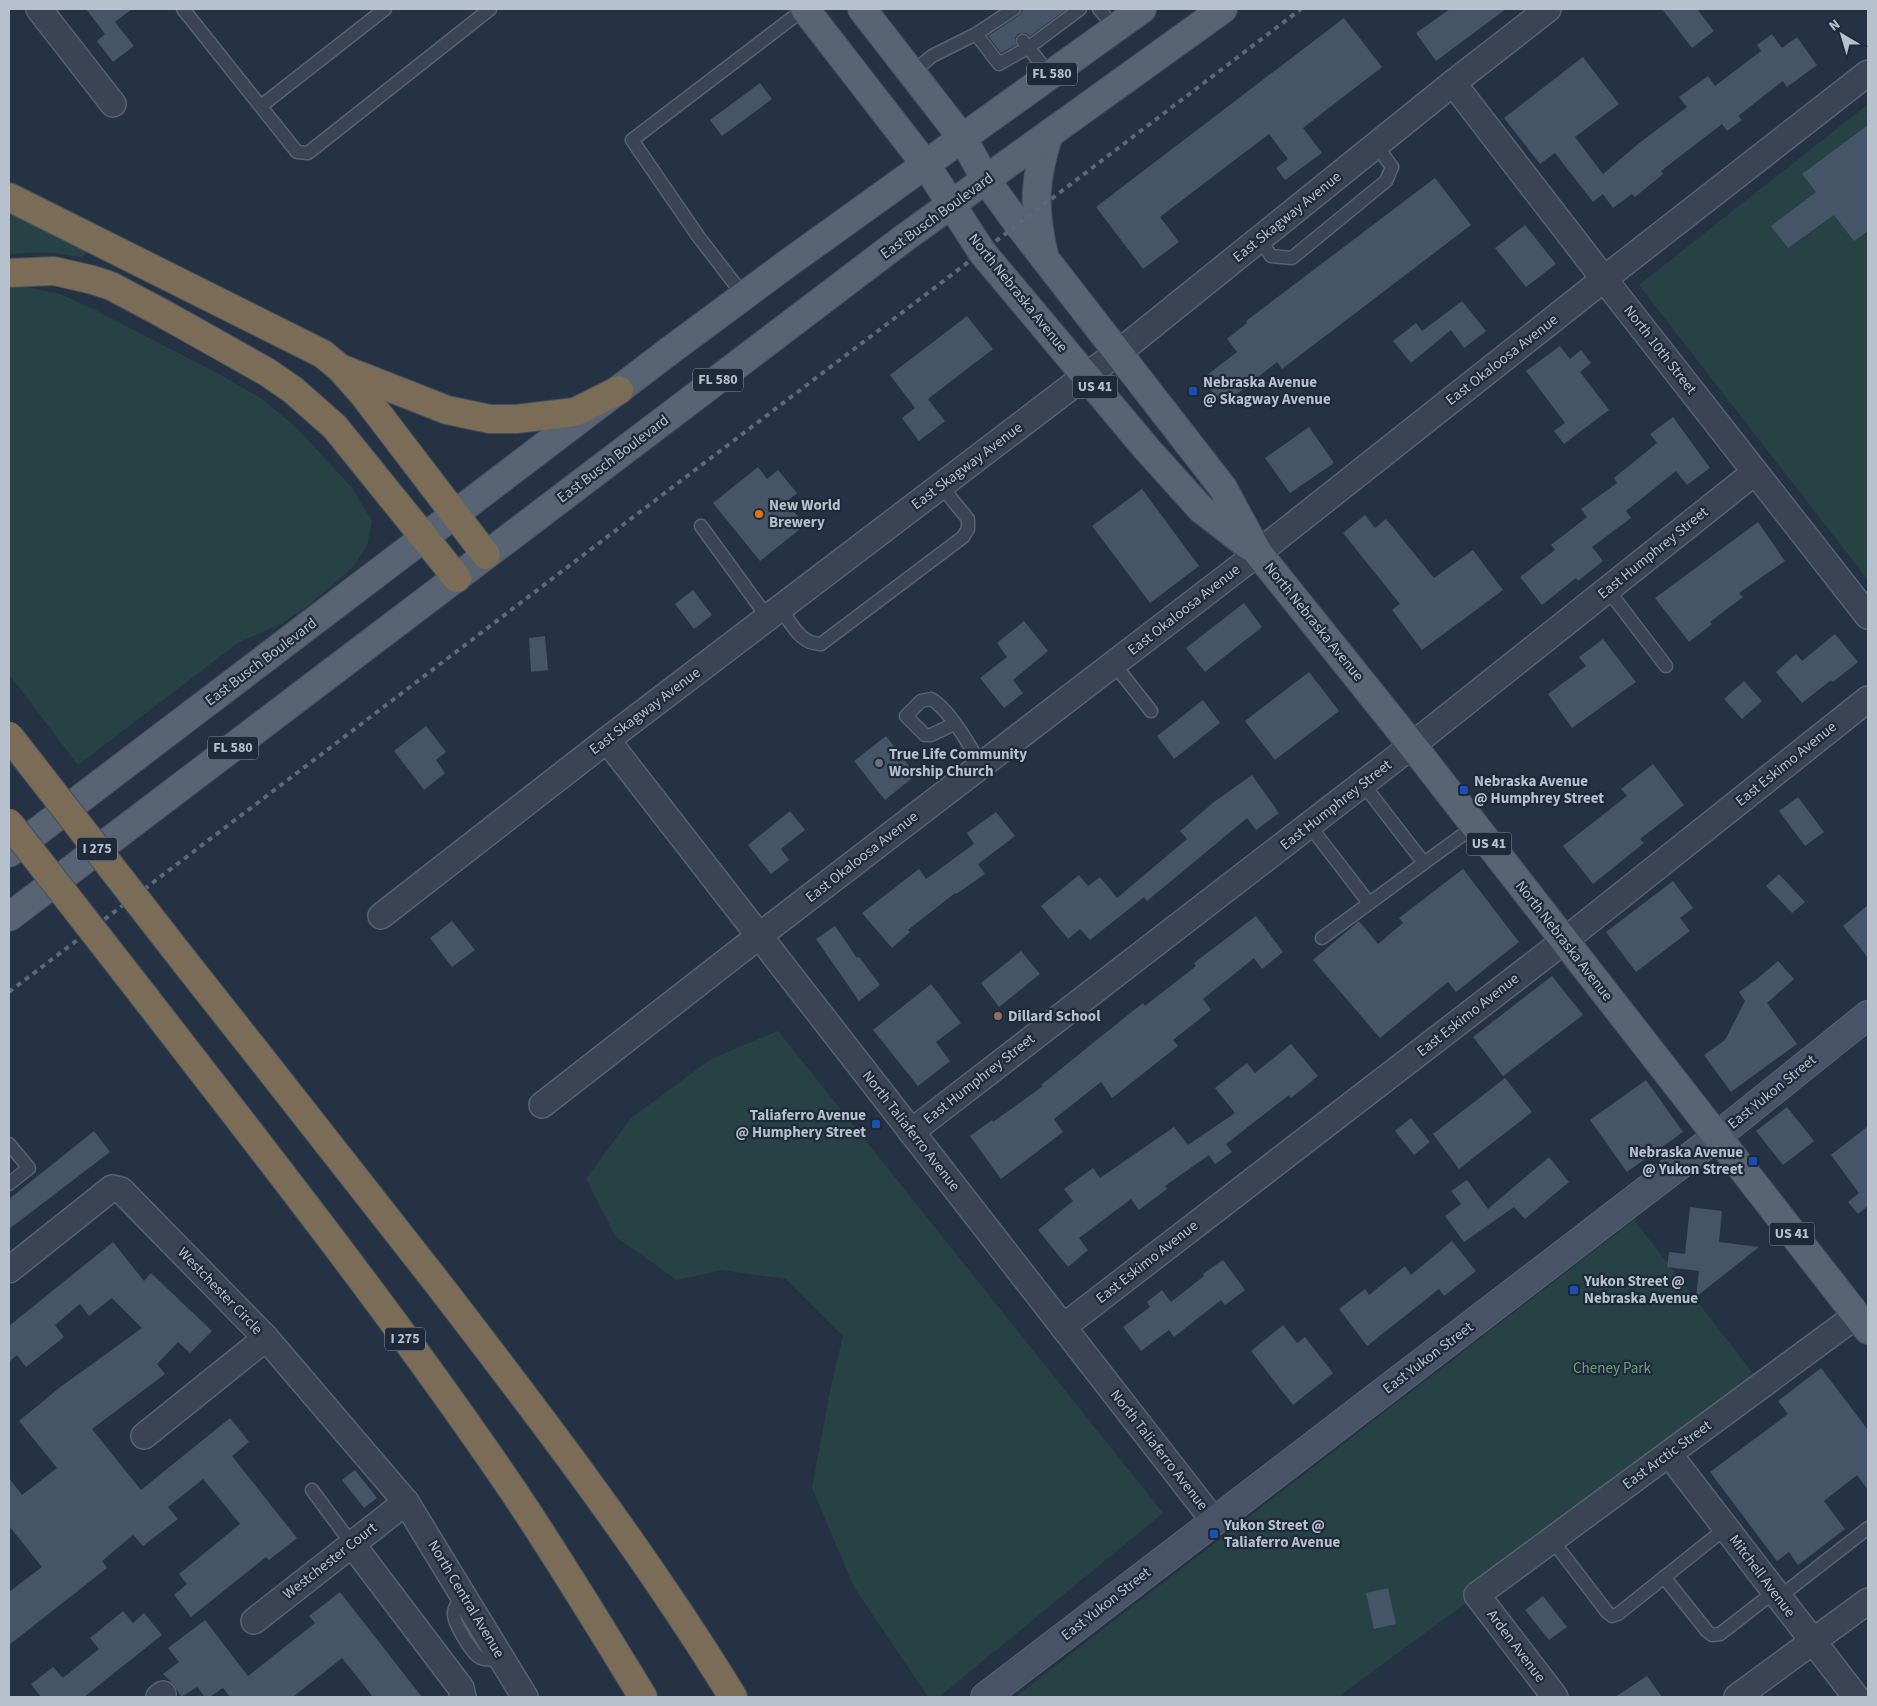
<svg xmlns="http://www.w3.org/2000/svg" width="1877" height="1706" viewBox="0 0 1877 1706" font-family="'Source Sans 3',sans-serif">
<rect width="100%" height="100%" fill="#253244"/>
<g fill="#274245">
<path d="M 1868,104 L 1868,580 L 1639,285 Z"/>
<path d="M 9,205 L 88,247 L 83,258 C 57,252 35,251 9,255 Z"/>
<path d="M 26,287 L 60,294 L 93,309 L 219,374 L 262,399 L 298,429 L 330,464 L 352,488 L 372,521 L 367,546 L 354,566 L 330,587 L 305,608 L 281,624 L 239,642 L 78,765 L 9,674 L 9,288 Z"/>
<path d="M 778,1031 L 1163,1513 L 939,1697 L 928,1697 L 854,1587 L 812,1488 L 831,1386 L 843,1336 L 786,1279 L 722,1270 L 677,1280 L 616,1237 L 586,1179 L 631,1118 L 711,1059 Z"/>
<path d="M 1634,1220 L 1762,1385 L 1338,1697 L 1015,1697 Z"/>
</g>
<g fill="#465468">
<path d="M 86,9 L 132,9 L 115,22 L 134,46 L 113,62 L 97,41 L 105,34 Z"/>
<path d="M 1024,9 L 1067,9 L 1030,36 L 1026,33 L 1018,34 L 1015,38 L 1016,45 L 1001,53 L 988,36 L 1018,16 Z"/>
<path d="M 1450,9 L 1506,9 L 1436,61 L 1416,33 Z"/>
<path d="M 1662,9 L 1697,9 L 1714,31 L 1692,48 Z"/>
<path d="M 1344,18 L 1382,67 L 1303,128 L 1322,153 L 1285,180 L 1276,168 L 1288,159 L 1269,134 L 1160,217 L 1179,242 L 1143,269 L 1096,207 Z"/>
<path d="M 1772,34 L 1782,48 L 1797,37 L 1817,65 L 1787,87 L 1783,81 L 1738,116 L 1742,120 L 1727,131 L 1722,124 L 1661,171 L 1663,174 L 1635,197 L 1632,194 L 1613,208 L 1603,194 L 1593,202 L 1555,153 L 1540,164 L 1504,118 L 1583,57 L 1619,104 L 1575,137 L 1603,174 L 1638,144 L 1687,107 L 1679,97 L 1708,76 L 1715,86 L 1761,51 L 1757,45 Z"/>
<path d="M 760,83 L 772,99 L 722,136 L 710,120 Z"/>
<path d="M 1868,125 L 1868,231 L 1854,241 L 1834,215 L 1788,248 L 1771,226 L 1816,192 L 1802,174 Z"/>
<path d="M 1435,178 L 1471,225 L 1282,369 L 1277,362 L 1223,405 L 1202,379 L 1237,352 L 1227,339 L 1247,323 L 1246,321 Z"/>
<path d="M 1525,225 L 1556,264 L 1526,287 L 1495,248 Z"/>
<path d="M 1462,301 L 1486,331 L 1464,348 L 1451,330 L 1411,363 L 1393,341 L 1416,323 L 1422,331 Z"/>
<path d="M 967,316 L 993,349 L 928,399 L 945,421 L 919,441 L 902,418 L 915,408 L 890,375 Z"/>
<path d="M 1560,346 L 1570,359 L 1581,350 L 1591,363 L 1580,372 L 1609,410 L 1564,444 L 1554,431 L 1565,423 L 1526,371 Z"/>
<path d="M 1673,417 L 1710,468 L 1687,485 L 1676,471 L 1626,511 L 1631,518 L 1592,547 L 1603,561 L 1578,581 L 1576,578 L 1542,605 L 1520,577 L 1555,550 L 1551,545 L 1587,517 L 1581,509 L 1617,483 L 1614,478 L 1657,443 L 1650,434 Z"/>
<path d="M 1309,427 L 1334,463 L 1290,493 L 1265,458 Z"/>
<path d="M 758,467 L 767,479 L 778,470 L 797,493 L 786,502 L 805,525 L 760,561 L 713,503 Z"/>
<path d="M 1142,489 L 1199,566 L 1150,603 L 1092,526 Z"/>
<path d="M 1365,515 L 1375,528 L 1386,519 L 1434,578 L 1473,550 L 1503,590 L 1422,650 L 1392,610 L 1400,604 L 1343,533 Z"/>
<path d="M 1758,522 L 1785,561 L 1739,593 L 1743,597 L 1710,622 L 1712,624 L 1689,642 L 1655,598 Z"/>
<path d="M 693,590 L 712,615 L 694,629 L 675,604 Z"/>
<path d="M 1244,603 L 1262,627 L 1205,672 L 1186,648 Z"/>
<path d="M 1024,621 L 1048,651 L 1013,680 L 1023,693 L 1004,708 L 980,678 L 1007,657 L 997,643 Z"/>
<path d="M 1835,634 L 1858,662 L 1833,682 L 1831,680 L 1802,703 L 1776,672 L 1796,654 L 1802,661 Z"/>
<path d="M 545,636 L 548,670 L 531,672 L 529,638 Z"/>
<path d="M 1603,639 L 1636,682 L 1572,728 L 1548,694 L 1586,666 L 1579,657 Z"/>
<path d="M 1309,672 L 1339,711 L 1275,760 L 1245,721 Z"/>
<path d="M 1744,681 L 1762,701 L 1742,719 L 1724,699 Z"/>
<path d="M 1203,700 L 1220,723 L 1174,759 L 1157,736 Z"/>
<path d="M 426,726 L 446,752 L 436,760 L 445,773 L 424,790 L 394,751 Z"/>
<path d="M 886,736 L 916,775 L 885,800 L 854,761 Z"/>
<path d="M 1653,764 L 1684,805 L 1640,839 L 1644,843 L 1593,884 L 1563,846 L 1627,796 L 1621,789 Z"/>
<path d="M 1252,775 L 1279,813 L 1256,830 L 1247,818 L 1147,901 L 1144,897 L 1090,940 L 1080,929 L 1068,939 L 1041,906 L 1079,875 L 1088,886 L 1100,877 L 1117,898 L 1187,839 L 1180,831 L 1214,802 Z"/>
<path d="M 1798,797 L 1824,832 L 1805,846 L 1779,811 Z"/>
<path d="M 790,811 L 805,830 L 781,849 L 789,860 L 771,874 L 748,845 Z"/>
<path d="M 996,812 L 1015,836 L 978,864 L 985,874 L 956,894 L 955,893 L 908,930 L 910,932 L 892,948 L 862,913 L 919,869 L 926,879 L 974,844 L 967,833 Z"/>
<path d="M 1463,869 L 1519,942 L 1456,992 L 1448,982 L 1380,1038 L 1313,960 L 1359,921 L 1378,944 L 1403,923 L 1399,918 Z"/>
<path d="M 1779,874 L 1805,902 L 1792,913 L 1766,886 Z"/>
<path d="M 1673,881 L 1693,908 L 1680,918 L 1690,931 L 1636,972 L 1606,932 Z"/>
<path d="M 1868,905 L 1868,958 L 1843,926 Z"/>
<path d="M 1256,916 L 1283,952 L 1262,969 L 1254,958 L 1203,999 L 1211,1010 L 1173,1040 L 1178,1046 L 1112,1098 L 1101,1082 L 1054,1119 L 1063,1132 L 1001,1179 L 970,1136 L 992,1120 L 993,1122 L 1043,1086 L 1041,1085 L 1119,1022 L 1143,1003 L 1145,1006 L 1196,966 L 1194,963 Z"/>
<path d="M 452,921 L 475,950 L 452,967 L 430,938 Z"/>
<path d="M 835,926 L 857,958 L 859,957 L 880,985 L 859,1001 L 816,939 Z"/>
<path d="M 1021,951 L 1040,974 L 999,1007 L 981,983 Z"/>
<path d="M 1778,961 L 1794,979 L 1767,1003 L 1797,1044 L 1731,1092 L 1704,1055 L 1725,1040 L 1745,1001 L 1739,992 L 1757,979 Z"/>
<path d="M 1552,976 L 1583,1015 L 1503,1076 L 1473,1037 Z"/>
<path d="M 931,984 L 961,1023 L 936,1042 L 950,1061 L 918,1086 L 873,1030 Z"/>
<path d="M 1291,1044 L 1318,1076 L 1291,1098 L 1289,1095 L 1226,1144 L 1232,1152 L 1215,1164 L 1209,1155 L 1165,1186 L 1167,1189 L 1139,1210 L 1131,1199 L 1079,1238 L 1088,1250 L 1068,1267 L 1038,1230 L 1073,1201 L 1064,1189 L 1093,1168 L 1100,1178 L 1174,1127 L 1188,1145 L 1235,1113 L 1215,1088 L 1247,1063 L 1255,1073 Z"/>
<path d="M 1505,1078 L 1532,1112 L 1459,1169 L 1433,1134 Z"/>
<path d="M 1646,1080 L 1683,1132 L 1627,1172 L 1590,1120 Z"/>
<path d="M 1787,1107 L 1814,1141 L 1783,1165 L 1756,1131 Z"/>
<path d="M 1411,1118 L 1430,1142 L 1414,1155 L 1395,1131 Z"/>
<path d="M 1868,1126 L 1868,1206 L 1858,1214 L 1848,1202 L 1859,1193 L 1831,1155 Z"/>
<path d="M 94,1131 L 110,1152 L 9,1229 L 9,1199 Z"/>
<path d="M 1549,1157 L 1569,1182 L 1525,1219 L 1514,1207 L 1464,1242 L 1445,1216 L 1461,1204 L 1451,1191 L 1467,1180 L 1488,1209 Z"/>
<path d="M 1690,1207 L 1722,1211 L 1719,1242 L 1759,1247 L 1696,1297 L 1699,1271 L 1667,1267 L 1669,1252 L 1685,1254 Z"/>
<path d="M 1452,1241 L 1476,1271 L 1444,1296 L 1439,1289 L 1367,1346 L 1339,1309 L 1365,1289 L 1369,1295 L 1405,1266 L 1411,1275 Z"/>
<path d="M 113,1242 L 144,1281 L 151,1273 L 212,1331 L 190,1353 L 178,1342 L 157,1364 L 165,1374 L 92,1429 L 141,1490 L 230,1418 L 249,1442 L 232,1456 L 297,1538 L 269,1560 L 266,1557 L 191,1617 L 174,1595 L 187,1584 L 179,1574 L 240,1524 L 203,1479 L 168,1507 L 178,1519 L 143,1546 L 133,1535 L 102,1561 L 107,1568 L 9,1645 L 9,1592 L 42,1567 L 9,1526 L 9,1478 L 22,1495 L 57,1468 L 19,1421 L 59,1388 L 142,1328 L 112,1298 L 89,1316 L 80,1304 L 55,1325 L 64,1337 L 26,1367 L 17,1355 L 9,1362 L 9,1326 Z"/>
<path d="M 1223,1260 L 1245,1290 L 1225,1305 L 1221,1300 L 1174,1337 L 1169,1330 L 1141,1351 L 1123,1327 L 1150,1307 L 1147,1302 L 1162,1290 L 1171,1302 L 1204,1276 L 1203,1274 Z"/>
<path d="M 1283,1325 L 1297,1343 L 1305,1337 L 1333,1373 L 1293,1405 L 1251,1351 Z"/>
<path d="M 1821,1368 L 1868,1430 L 1868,1490 L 1857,1475 L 1824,1501 L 1845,1529 L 1798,1565 L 1789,1552 L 1777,1561 L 1710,1472 L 1788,1414 L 1778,1401 Z"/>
<path d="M 355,1470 L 377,1498 L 364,1508 L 342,1480 Z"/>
<path d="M 1388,1588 L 1396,1624 L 1374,1629 L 1366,1593 Z"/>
<path d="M 340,1592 L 422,1697 L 373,1697 L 342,1658 L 293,1697 L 230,1697 L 223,1688 L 210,1697 L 205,1697 L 197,1687 L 181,1697 L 174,1685 L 163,1674 L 179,1662 L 168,1648 L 205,1620 L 248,1676 L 315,1623 L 309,1616 Z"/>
<path d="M 1543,1596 L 1567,1627 L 1549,1640 L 1525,1610 Z"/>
<path d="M 123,1611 L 133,1623 L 144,1613 L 162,1635 L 84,1697 L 41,1697 L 31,1684 L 53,1667 L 63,1678 L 99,1649 L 90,1638 Z"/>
<path d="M 1647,1676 L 1662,1697 L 1615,1697 Z"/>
</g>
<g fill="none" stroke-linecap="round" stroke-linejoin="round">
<g stroke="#586271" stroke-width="15">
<g id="lane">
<path d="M 183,9 L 297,152 L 308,153 L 490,9"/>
<path d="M 1099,9 L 1115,28"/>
<path d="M 976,34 L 999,64 L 1029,47 L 1080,9"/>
<path d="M 1023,41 L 1050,75"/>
<path d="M 912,73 L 932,56 L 976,34 L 1014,9"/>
<path d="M 261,106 L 385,9"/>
<path d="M 1260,239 L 1271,256 L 1292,258 L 1386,181 L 1392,167 L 1376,145"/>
<path d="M 744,296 L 698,236 L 632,140 L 804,9"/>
<path d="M 701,526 L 768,618"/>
<path d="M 1608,590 L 1666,666"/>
<path d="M 780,608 C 792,624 800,644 821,644 L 963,537 L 968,529 L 968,519 L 941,486"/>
<path d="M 1114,664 L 1151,711"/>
<path d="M 954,724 L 931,735 L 925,735 L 906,716 L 921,701 L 931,699 C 950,710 970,746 981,765"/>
<path d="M 1363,784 L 1424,863 L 1475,826"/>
<path d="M 1309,825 L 1369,903"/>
<path d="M 1322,938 L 1424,863"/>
<path d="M 9,1144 L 29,1168 L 9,1184"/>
<path d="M 312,1490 L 352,1544"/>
<path d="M 1552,1540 L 1607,1612 L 1612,1616 L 1618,1614 L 1726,1528"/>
<path d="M 1664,1577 L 1707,1631 L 1712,1635 L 1720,1634 L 1774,1592"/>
<path d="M 464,1596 C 460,1601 454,1607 454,1613 C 453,1622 473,1656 481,1658 C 488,1661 494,1659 500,1657"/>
<path d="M 1778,1598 L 1868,1528"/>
</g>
</g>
<g stroke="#586271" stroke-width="28">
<g id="street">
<path d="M 39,9 L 113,104"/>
<path d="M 1453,83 L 1604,279 L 1868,616"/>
<path d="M 607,740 L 1214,1521"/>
<path d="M 381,916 L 607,740 L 1085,376 L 1118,353 L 1453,83 L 1548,9"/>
<path d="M 542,1105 L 759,936 L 1258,553 L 1604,279 L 1868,73"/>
<path d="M 911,1132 L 1396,758 L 1755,472"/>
<path d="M 9,1270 L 112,1188 L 121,1190 L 266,1338 L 406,1502 L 525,1697"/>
<path d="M 1063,1327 L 1564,941 L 1868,699"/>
<path d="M 144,1436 L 266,1338"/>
<path d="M 1669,1454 L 1856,1697"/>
<path d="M 352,1544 L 461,1688 L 463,1697"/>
<path d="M 254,1621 L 406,1502"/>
<path d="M 159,1697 L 163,1694"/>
<path d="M 1555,1697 L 1477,1595 L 1857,1315"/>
<path d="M 1737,1697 L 1868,1601"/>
</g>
</g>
<g stroke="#586271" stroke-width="30">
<path id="secondary" d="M 985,1697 L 1716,1137 L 1868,1015"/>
</g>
<g stroke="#434d5d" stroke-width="30">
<g id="primary">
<path d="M 805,9 L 926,165 L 982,252 L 1146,448 L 1201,509 L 1249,546"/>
<path d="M 862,9 L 963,139 L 986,180 L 1018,224 L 1223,488 L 1258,553 L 1412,745 L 1868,1330"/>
<path d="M 1044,255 C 1033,208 1034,179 1049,134"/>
<path d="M 9,853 L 672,349 L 791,261 L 1142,9"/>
<path d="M 9,917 L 903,239 L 1223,9"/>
</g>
</g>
<g stroke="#444f5e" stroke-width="30">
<g id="highway">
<path d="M 9,197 L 323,354 L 341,369 L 363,394 L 486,555"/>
<path d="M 9,273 L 54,271 L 93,280 L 111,286 L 162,313 L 267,372 L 293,390 L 335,427 L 457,578"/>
<path d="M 345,370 L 447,410 L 490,419 L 516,419 L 575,412 L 619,390"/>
<path d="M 185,962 C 269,1068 352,1174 436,1281 C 540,1416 644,1552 733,1697"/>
<path d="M 144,996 C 270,1159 398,1321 514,1492 C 559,1559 601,1628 643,1697"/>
</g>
</g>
<use href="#lane" stroke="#3a4454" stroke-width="12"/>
<use href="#street" stroke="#3a4454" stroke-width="25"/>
<use href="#secondary" stroke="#485367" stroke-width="28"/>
<use href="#primary" stroke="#586374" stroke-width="28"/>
<use href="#highway" stroke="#7a6c56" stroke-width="28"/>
<path stroke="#5c687b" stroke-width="4" stroke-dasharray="5 5" stroke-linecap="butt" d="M 9,992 L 1301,9"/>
<g stroke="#444f5e" stroke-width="30" stroke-linecap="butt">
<g id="highway-bridge">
<path d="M 9,736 L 185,962"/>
<path d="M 9,823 L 144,996"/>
</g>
</g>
<use href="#highway-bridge" stroke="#7a6c56" stroke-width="28"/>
</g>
<g fill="#1a4fb4" stroke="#1e2939" stroke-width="2">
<rect x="1188" y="386" width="10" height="10" rx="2.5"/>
<rect x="1459" y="785" width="10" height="10" rx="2.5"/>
<rect x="871" y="1119" width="10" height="10" rx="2.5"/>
<rect x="1748" y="1156" width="10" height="10" rx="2.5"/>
<rect x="1569" y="1285" width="10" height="10" rx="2.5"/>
<rect x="1209" y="1529" width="10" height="10" rx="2.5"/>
</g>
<circle fill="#e8710a" stroke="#1e2939" stroke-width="2" cx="759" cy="514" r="5"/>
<circle fill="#6b7280" stroke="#1e2939" stroke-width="2" cx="879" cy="763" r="5"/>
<circle fill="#8d6e63" stroke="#1e2939" stroke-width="2" cx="998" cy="1016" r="5"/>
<g text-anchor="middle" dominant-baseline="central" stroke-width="4.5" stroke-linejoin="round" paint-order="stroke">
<g fill="#1e2939" stroke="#8993a1" stroke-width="1">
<rect x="1027" y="62.5" width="50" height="23" rx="4"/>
<rect x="693" y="368.5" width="50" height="23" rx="4"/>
<rect x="1072.5" y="375.5" width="45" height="23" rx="4"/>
<rect x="208" y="736.5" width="50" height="23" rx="4"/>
<rect x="1466.5" y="832.5" width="45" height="23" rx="4"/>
<rect x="77" y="837.5" width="40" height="23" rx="4"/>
<rect x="1769.5" y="1222.5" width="45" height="23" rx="4"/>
<rect x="385" y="1327.5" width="40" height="23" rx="4"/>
</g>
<g font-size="14" font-weight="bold" fill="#b7c0cd">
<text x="1052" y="74">FL 580</text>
<text x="718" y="380">FL 580</text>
<text x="1095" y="387">US 41</text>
<text x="233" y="748">FL 580</text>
<text x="1489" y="844">US 41</text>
<text x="97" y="849">I 275</text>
<text x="1792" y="1234">US 41</text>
<text x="405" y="1339">I 275</text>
</g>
<g font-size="15" fill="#b7c0cd" stroke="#1e2939">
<text transform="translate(937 216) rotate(-36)">East Busch Boulevard</text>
<text transform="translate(1287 217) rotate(-39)">East Skagway Avenue</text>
<text transform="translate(1018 293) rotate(51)">North Nebraska Avenue</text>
<text transform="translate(1660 350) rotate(52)">North 10th Street</text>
<text transform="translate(1502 360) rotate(-38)">East Okaloosa Avenue</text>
<text transform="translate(613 459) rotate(-37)">East Busch Boulevard</text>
<text transform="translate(967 466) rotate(-37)">East Skagway Avenue</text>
<text transform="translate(1653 553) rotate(-39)">East Humphrey Street</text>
<text transform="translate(1184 610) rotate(-38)">East Okaloosa Avenue</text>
<text transform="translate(1314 622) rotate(51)">North Nebraska Avenue</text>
<text transform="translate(261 662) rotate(-37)">East Busch Boulevard</text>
<text transform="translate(645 711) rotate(-37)">East Skagway Avenue</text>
<text transform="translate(1786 764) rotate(-39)">East Eskimo Avenue</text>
<text transform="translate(1336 805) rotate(-38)">East Humphrey Street</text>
<text transform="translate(862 857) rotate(-38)">East Okaloosa Avenue</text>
<text transform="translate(1564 941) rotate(52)">North Nebraska Avenue</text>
<text transform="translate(1468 1015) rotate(-38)">East Eskimo Avenue</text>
<text transform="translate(979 1079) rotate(-38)">East Humphrey Street</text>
<text transform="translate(1772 1092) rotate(-39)">East Yukon Street</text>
<text transform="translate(911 1131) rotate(52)">North Taliaferro Avenue</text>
<text transform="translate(1147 1262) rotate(-38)">East Eskimo Avenue</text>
<text transform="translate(220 1291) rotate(46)">Westchester Circle</text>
<text transform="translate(1428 1358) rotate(-37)">East Yukon Street</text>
<text transform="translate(1159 1450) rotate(52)">North Taliaferro Avenue</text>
<text transform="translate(1667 1455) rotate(-36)">East Arctic Street</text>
<text transform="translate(330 1561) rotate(-38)">Westchester Court</text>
<text transform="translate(1762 1576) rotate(53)">Mitchell Avenue</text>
<text transform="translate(466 1599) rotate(59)">North Central Avenue</text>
<text transform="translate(1106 1604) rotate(-38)">East Yukon Street</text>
<text transform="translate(1516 1646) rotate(53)">Arden Avenue</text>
</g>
<g font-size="15" font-weight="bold" fill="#b7c0cd" stroke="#1e2939" text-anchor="start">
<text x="1203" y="382">Nebraska Avenue<tspan x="1203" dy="17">@ Skagway Avenue</tspan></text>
<text x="769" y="505">New World<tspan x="769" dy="17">Brewery</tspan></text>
<text x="889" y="754">True Life Community<tspan x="889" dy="17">Worship Church</tspan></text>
<text x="1474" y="781">Nebraska Avenue<tspan x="1474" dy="17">@ Humphrey Street</tspan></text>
<text x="1008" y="1016">Dillard School</text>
<text x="866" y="1115" text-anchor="end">Taliaferro Avenue<tspan x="866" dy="17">@ Humphery Street</tspan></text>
<text x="1743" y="1152" text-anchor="end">Nebraska Avenue<tspan x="1743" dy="17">@ Yukon Street</tspan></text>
<text x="1584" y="1281">Yukon Street @<tspan x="1584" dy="17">Nebraska Avenue</tspan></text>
<text x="1224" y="1525">Yukon Street @<tspan x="1224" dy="17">Taliaferro Avenue</tspan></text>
</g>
<g font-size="15" fill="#6da079" stroke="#1e2939">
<text x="1612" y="1368">Cheney Park</text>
</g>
</g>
<rect width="1877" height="1706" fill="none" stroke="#b7c0cd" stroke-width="20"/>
<g transform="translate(1842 35) rotate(322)" stroke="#1e2939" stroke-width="4" paint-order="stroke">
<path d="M0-4L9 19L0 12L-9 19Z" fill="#b7c0cd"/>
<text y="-8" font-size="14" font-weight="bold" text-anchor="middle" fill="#b7c0cd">N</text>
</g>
</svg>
